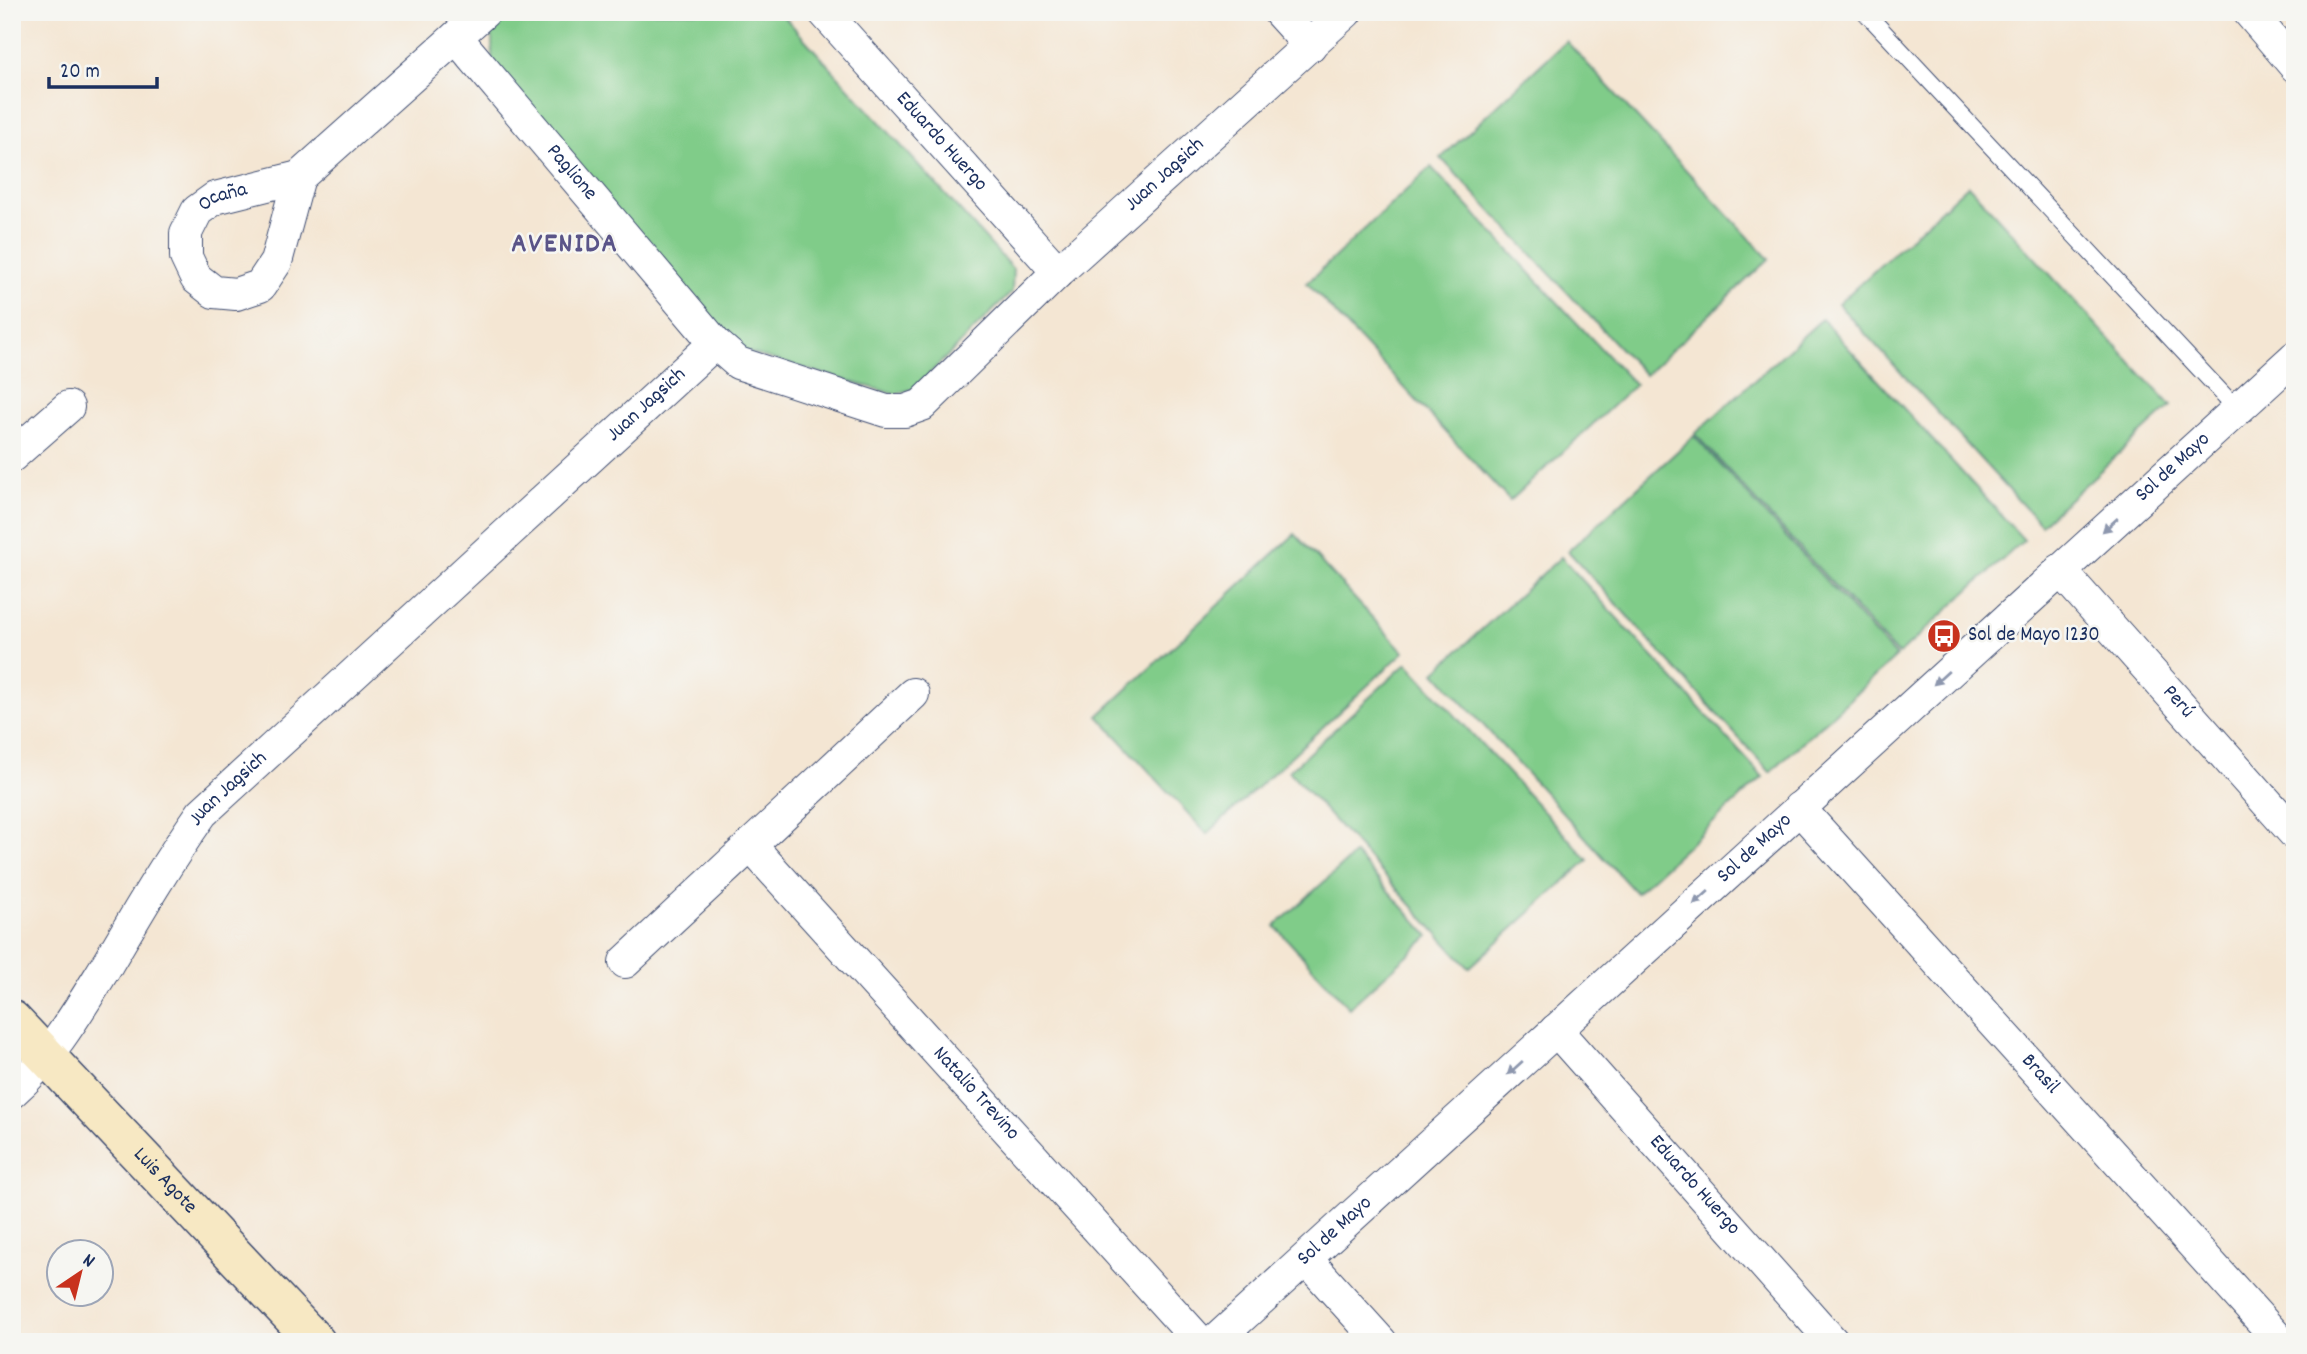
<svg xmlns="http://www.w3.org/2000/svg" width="2307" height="1354" viewBox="0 0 2307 1354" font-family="Dekko,sans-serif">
<rect width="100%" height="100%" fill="#f6f6f2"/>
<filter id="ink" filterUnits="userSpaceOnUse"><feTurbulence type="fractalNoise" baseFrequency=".0143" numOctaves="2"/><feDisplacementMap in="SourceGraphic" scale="14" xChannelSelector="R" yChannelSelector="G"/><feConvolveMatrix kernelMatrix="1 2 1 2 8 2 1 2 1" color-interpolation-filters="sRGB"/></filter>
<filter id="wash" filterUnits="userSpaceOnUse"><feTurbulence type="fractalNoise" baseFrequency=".00686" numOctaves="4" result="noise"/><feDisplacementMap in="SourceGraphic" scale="28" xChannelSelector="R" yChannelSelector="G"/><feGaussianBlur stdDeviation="1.57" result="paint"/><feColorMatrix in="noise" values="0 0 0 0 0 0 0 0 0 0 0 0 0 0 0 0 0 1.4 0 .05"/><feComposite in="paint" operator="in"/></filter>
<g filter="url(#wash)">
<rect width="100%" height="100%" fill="#f4e6d3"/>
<g fill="#80cc89" stroke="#4e7e74" stroke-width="2">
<path d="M 512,12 L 780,12 L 1013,269 L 1012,292 L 914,389 L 894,394 L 715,343 L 492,71 L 492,29 Z"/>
<path d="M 1566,41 L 1769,259 L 1645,375 L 1441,158 Z"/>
<path d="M 1431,167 L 1635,385 L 1510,501 L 1307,283 Z"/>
<path d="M 1968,185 L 2171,406 L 2041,525 L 1838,304 Z"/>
<path d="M 1822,319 L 2024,540 L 1898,655 L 1695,434 Z"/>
<path d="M 1694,436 L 1896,657 L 1770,772 L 1568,551 Z"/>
<path d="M 1295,534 L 1404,652 L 1207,834 L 1098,716 Z"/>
<path d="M 1561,557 L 1763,777 L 1636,893 L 1435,672 Z"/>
<path d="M 1407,663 L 1588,860 L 1469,968 L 1289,771 Z"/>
<path d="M 1355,854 L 1429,936 L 1349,1008 L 1275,926 Z"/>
</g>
</g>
<g filter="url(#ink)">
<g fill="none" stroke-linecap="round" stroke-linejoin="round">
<g stroke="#3c4a70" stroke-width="18">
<path id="service" d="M 1865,12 L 2237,409"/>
</g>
<g stroke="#3c4a70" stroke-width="34">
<g id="minor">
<path id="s1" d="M 824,12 L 1058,272"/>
<path d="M 1279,12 L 1310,46"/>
<path d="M 2249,12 L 2295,66"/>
<path id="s2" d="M 456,37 L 715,343"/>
<path id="s3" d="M 299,177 L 276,262 L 260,286 L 236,294 L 214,292 L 196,278 L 186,257 L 186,233 L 197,211 L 215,198 L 299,177 L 484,12"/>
<path d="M 12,456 L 68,407"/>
<path id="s4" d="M 2060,570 L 2295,834"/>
<path id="s5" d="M 1799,808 L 2281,1342"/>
<path id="s6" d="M 750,845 L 1200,1342"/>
<path d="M 625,962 L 913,694"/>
<path id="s7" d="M 1556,1030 L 1833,1342"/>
<path id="s8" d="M 12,1092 C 52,1057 80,1008 108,963 C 138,912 168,861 202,813 L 715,343 L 738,363 L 886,411 L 905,411 L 922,405 L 1058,272 L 1346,12"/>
<path d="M 1306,1259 L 1381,1342"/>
<path id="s9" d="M 1214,1342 L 2295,357"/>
</g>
</g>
<g stroke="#3c4a70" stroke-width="41">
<g id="secondary">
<path id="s10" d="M 12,1020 L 316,1342"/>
</g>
</g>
<use href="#service" stroke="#fff" stroke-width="16"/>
<use href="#minor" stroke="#fff" stroke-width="32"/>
<use href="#secondary" stroke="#f7e8c3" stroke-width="38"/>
</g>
<defs><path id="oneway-solid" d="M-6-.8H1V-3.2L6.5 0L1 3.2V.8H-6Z" transform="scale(1.75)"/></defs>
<g fill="#8d97ae">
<use href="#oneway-solid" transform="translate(2110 525) rotate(138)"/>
<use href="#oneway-solid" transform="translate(1941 678) rotate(138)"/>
<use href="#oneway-solid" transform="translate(1701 898) rotate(138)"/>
<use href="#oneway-solid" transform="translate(1515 1068) rotate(138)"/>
</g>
</g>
<defs>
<g id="bus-disc" transform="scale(1.75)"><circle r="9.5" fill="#c8321e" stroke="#f6f6f2"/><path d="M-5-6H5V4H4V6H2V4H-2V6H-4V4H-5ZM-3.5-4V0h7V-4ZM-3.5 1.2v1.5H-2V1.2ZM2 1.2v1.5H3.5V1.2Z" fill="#fff"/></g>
</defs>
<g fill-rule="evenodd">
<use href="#bus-disc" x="1944" y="636"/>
</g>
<g text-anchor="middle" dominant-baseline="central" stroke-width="5" stroke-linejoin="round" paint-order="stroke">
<g font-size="21" fill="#1b2f5e" stroke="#f6f6f2">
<text stroke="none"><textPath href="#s1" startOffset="175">Eduardo Huergo</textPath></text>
<text stroke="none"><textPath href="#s2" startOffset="178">Paglione</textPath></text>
<text stroke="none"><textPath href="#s8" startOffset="1592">Juan Jagsich</textPath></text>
<text stroke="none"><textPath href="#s3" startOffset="289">Ocaña</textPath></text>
<text stroke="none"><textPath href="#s8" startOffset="942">Juan Jagsich</textPath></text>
<text stroke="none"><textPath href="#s9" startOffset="1298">Sol de Mayo</textPath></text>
<text stroke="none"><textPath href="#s4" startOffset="177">Perú</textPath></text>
<text stroke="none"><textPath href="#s8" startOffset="374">Juan Jagsich</textPath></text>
<text stroke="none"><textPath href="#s9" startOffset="732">Sol de Mayo</textPath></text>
<text stroke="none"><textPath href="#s5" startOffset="359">Brasil</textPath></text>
<text stroke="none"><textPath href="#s6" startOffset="336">Natalio Trevino</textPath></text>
<text stroke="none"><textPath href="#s10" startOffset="222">Luis Agote</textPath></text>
<text stroke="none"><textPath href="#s7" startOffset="208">Eduardo Huergo</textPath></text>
<text stroke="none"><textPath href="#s9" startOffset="164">Sol de Mayo</textPath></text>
</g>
<g font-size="21" fill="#1b2f5e" stroke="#f6f6f2" text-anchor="start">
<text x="1968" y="636">Sol de Mayo 1230</text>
</g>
<g font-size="28" font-weight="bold" letter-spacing="2" fill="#5a5488" stroke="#f6f6f2">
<text x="565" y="246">AVENIDA</text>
</g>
</g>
<rect width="2307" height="1354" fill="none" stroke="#f6f6f2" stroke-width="42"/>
<g transform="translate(80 1273) rotate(35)"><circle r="33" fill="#f6f6f2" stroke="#9ea6b7" stroke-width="2"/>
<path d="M0-5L12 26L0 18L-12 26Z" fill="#c8321e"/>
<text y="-10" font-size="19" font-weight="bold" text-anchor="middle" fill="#1b2f5e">N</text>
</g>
<path d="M49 77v10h108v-10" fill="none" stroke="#1b2f5e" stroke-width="3.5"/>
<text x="60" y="77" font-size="21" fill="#1b2f5e" stroke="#f6f6f2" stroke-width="5" paint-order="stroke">20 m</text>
</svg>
